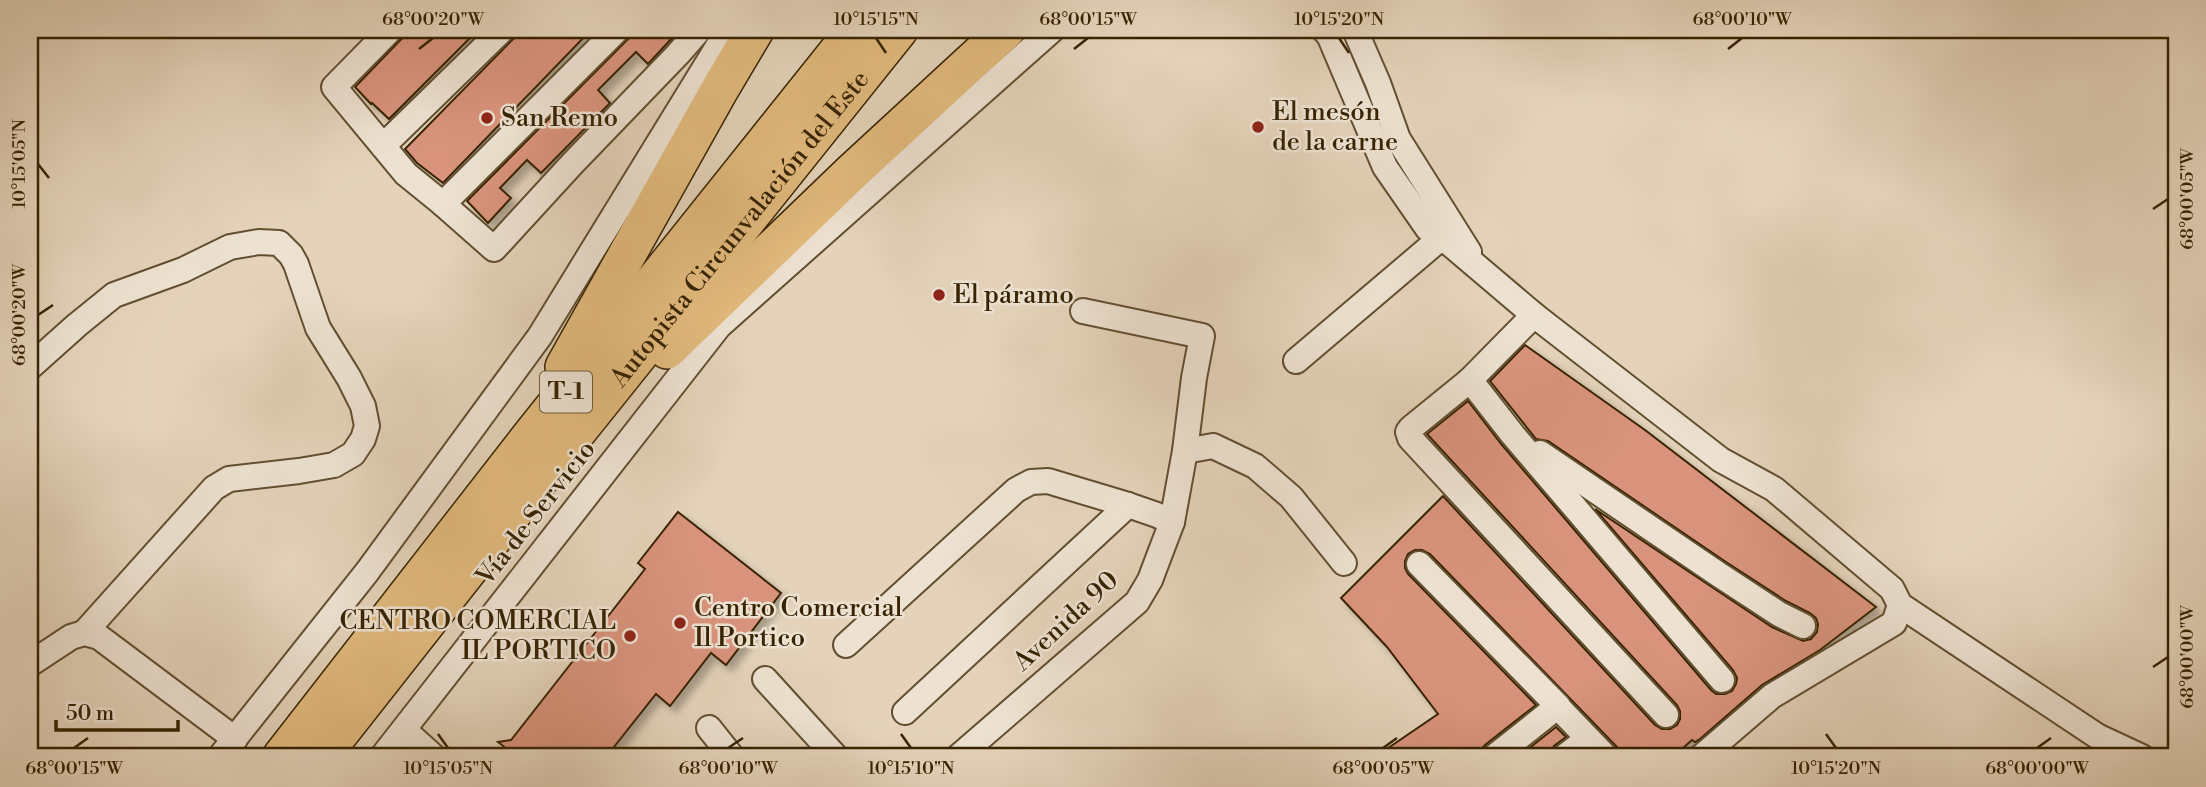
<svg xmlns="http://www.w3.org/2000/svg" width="2206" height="787" viewBox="0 0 2206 787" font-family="'Libre Bodoni',serif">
<defs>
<filter id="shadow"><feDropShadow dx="6" dy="6" stdDeviation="3.5" flood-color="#0004"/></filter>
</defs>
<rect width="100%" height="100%" fill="#e4d3ba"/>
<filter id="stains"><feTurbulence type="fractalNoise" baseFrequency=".00286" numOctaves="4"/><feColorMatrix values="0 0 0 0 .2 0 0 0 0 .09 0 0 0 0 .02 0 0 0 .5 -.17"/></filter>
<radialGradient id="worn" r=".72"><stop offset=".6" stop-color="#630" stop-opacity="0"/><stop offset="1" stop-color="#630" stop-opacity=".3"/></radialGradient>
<g fill="#d9937b" stroke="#372302" stroke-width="2" filter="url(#shadow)">
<path d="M 410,30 L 478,30 L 389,119 L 372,103 L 371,104 L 355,87 Z"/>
<path d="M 522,30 L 591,30 L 443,183 L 417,163 L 405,149 Z"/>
<path d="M 637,30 L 665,30 L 673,37 L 648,64 L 636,52 L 598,90 L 610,103 L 541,173 L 527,160 L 500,188 L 511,198 L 488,223 L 467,201 Z"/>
<path d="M 1525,345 L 1645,430 L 1876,607 L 1820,650 L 1762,685 L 1700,739 L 1695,742 L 1692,740 L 1673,757 L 1620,757 L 1617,747 L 1430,554 L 1422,550 L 1415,550 L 1408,554 L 1405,561 L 1405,568 L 1408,574 L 1536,705 L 1485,745 L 1480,751 L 1479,757 L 1375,757 L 1438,714 L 1387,647 L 1341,598 L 1443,496 L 1655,725 L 1662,729 L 1670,729 L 1677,725 L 1680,719 L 1680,711 L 1677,705 L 1427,434 L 1468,401 L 1502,445 L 1711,690 L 1716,694 L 1725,694 L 1732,691 L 1736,684 L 1737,678 L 1733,670 L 1595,509 L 1772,627 L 1803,641 L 1811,639 L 1817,632 L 1818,624 L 1816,618 L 1810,613 L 1786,601 L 1726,562 L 1548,441 L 1536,439 L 1490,381 Z"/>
<path d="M 678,512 L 781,593 L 726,665 L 711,653 L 670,706 L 656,694 L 606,757 L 517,757 L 498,742 L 511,740 L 645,569 L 638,563 Z"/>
<path d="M 1556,727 L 1566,737 L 1554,746 L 1549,757 L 1518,757 Z"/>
</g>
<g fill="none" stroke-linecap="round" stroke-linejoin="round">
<g stroke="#624f30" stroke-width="28">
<g id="minor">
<path d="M 390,30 L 334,87 L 406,174 L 443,204 L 494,249 L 572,164 L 678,54 L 699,30"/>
<path d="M 1324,30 L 1329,35 L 1385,167 L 1428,229 L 1442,237 L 1534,315 L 1721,460 L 1774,489 L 1892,589 L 1900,605 L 2097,736 L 2142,757"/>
<path d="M 1355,30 L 1378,83 L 1398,139 L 1469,252"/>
<path d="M 383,146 L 502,30"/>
<path d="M 443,204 L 617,30"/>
<path d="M 1534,315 L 1470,380 L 1513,435 L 1722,680"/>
<path d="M 1296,361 L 1442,237"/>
<path d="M 30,367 L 77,325 L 114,295 L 183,270 L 230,247 L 259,242 L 279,243 L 291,255 L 296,264 L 318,328 L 349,378 L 363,406 L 367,426 L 363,439 L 353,454 L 334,465 L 299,471 L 229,479 L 214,488 L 84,633"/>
<path d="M 1470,380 L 1411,428 L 1408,432 L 1410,438 L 1666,715"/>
<path d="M 1185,451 L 1213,446 L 1255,466 L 1291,497 L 1344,563"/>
<path d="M 1540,453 L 1718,574 L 1779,614 L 1803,626"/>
<path d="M 1419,564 L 1558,706 L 1494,757"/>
<path d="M 846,645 L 1016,490 L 1031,482 L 1048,481 L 1128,505 L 1157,515 L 1172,522"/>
<path d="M 30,664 L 71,637 L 84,633 L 99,637 L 235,739"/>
<path d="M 765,679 L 836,757"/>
<path d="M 1558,707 L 1606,757"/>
<path d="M 905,712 L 1128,505"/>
<path d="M 709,728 L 732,757"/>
<path d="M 404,730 L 434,757"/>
<path d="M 220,757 L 367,572 L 540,336 L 728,30"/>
<path d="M 382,757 L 719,326 L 1052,30"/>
<path d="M 958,757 L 1137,602 L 1150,580 L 1172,522 L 1185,451 L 1194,378 L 1202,336 L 1083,311"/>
<path d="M 1564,757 L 1577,747"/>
<path d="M 1701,757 L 1772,696 L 1894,623 L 1900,605"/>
</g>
</g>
<g stroke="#372302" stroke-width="40">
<g id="highway">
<path d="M 667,350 L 852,172 L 1006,30"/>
<path d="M 564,367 L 720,89 L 755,30"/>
<path d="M 281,757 L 533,433 L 855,30"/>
<path id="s1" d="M 321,757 L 561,452 L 899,30"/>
</g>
</g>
<use href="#minor" stroke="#ede2d2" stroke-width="24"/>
<use href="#highway" stroke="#e2ba7d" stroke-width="37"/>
</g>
<path fill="none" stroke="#372302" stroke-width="2.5" d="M 876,38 L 886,53M 1339,38 L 1349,53M 419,49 L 433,38M 1074,49 L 1088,38M 1728,49 L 1742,38M 38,164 L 49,178M 2153,209 L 2168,199M 38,315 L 53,305M 2153,667 L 2168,657M 438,734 L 448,748M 901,734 L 911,748M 1826,734 L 1836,748M 74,748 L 88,738M 728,748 L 743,738M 1383,748 L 1397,738M 2037,748 L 2051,738"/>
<g fill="#8f2418" stroke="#ede2d2" stroke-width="2.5">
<circle cx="487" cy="118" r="7"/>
<circle cx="1258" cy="127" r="7"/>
<circle cx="939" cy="295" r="7"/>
<circle cx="680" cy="623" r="7"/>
<circle cx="630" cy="636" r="7"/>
</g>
<g text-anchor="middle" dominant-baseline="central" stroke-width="5" stroke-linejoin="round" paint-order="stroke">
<rect fill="#ede2d2" stroke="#6e5c40" stroke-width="2" x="540" y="371.5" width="52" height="41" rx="5"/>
<g font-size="24" font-weight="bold" fill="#372302">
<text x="566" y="392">T-1</text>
</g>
<g font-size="26" fill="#372302" stroke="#ede2d2" text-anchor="start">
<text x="1272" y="112">El mesón<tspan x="1272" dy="30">de la carne</tspan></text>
<text x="501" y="118">San Remo</text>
<text x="953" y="295">El páramo</text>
<text x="694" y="608">Centro Comercial<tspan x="694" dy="30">Il Portico</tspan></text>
<text x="616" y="621" text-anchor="end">CENTRO COMERCIAL<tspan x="616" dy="30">IL PORTICO</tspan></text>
</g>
<g font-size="26" fill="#372302" stroke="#ede2d2">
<text stroke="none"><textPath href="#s1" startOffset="674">Autopista Circunvalación del Este</textPath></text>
<text transform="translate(536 513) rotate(-52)">Vía de Servicio</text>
<text transform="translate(1066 621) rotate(-43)">Avenida 90</text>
</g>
</g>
<rect width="2206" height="787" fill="none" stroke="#e4d3ba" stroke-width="77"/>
<path d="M56 720v10h122v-10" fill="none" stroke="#372302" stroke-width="3.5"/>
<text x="66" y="720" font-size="21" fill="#372302" stroke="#ede2d2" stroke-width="5" paint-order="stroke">50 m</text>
<rect x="38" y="38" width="2130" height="710" fill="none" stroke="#372302" stroke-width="2.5"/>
<g font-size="18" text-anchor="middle" fill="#372302">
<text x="433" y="25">68°00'20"W</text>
<text x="876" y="25">10°15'15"N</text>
<text x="1088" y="25">68°00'15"W</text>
<text x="1339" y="25">10°15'20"N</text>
<text x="1742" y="25">68°00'10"W</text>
<text transform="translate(19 164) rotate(-90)" y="6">10°15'05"N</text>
<text transform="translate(2187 199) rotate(-90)" y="6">68°00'05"W</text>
<text transform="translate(19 315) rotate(-90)" y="6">68°00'20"W</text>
<text transform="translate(2187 657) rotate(-90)" y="6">68°00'00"W</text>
<text x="74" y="774">68°00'15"W</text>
<text x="448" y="774">10°15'05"N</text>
<text x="728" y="774">68°00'10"W</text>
<text x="911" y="774">10°15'10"N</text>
<text x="1383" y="774">68°00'05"W</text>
<text x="1836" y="774">10°15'20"N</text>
<text x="2037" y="774">68°00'00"W</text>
</g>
<rect width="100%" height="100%" filter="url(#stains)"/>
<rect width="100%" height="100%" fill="url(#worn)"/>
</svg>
